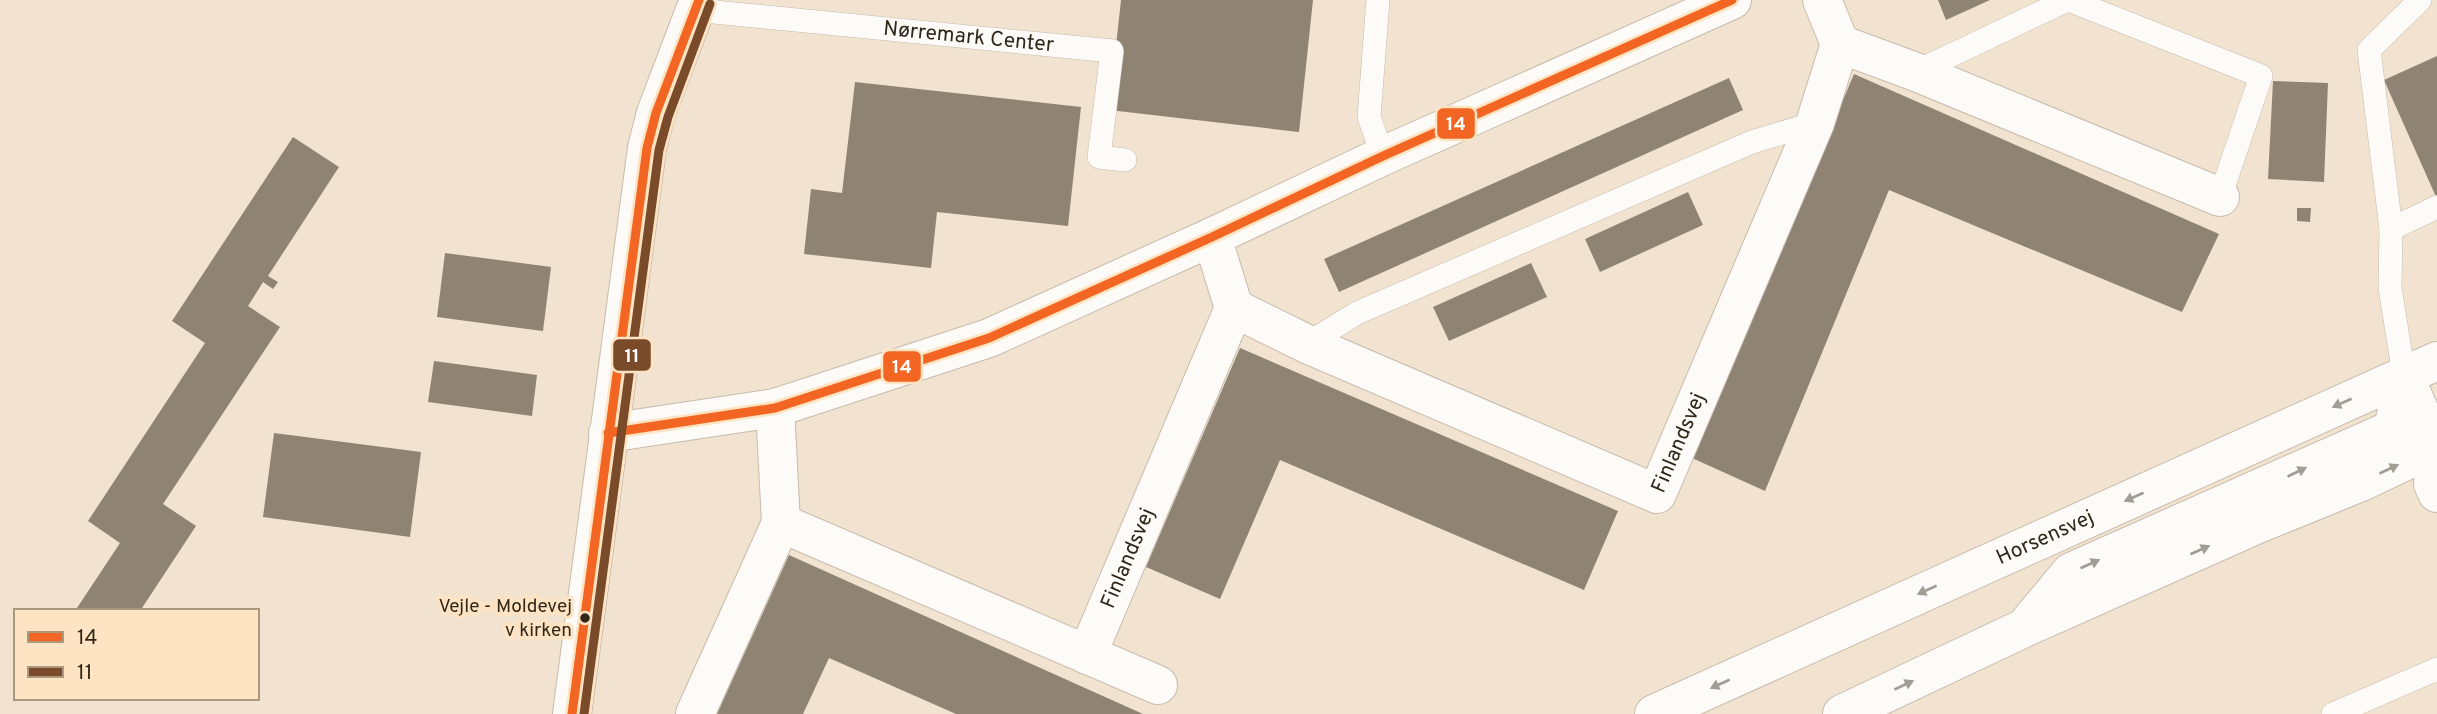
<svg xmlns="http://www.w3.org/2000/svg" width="2437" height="714" viewBox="0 0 2437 714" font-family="Overpass,sans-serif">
<rect width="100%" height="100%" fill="#f1e3d0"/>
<g fill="#8f8474">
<path d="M 1121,0 L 1313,0 L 1299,132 L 1109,110 Z"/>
<path d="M 1938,0 L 1990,0 L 1946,20 Z"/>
<path d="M 2437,56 L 2437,199 L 2384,80 Z"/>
<path d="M 1854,74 L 2219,234 L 2182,312 L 1889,190 L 1765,491 L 1692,458 Z"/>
<path d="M 1729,78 L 1743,110 L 1339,292 L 1324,259 Z"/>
<path d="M 2273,81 L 2328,83 L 2324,182 L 2268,179 Z"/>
<path d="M 855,82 L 1081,107 L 1068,226 L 937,212 L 931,268 L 804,254 L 811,189 L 842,193 Z"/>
<path d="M 293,137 L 339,167 L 268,276 L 278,282 L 273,289 L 263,282 L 248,306 L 280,327 L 163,504 L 196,526 L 140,611 L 75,611 L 120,543 L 88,521 L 205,343 L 172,321 Z"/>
<path d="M 1688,192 L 1703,225 L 1600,272 L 1585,239 Z"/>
<path d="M 2297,208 L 2311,208 L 2310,222 L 2297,221 Z"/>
<path d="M 445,253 L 551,267 L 543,331 L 437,317 Z"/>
<path d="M 1531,263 L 1547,297 L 1449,341 L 1433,307 Z"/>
<path d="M 1240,348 L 1618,511 L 1584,590 L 1280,460 L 1220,599 L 1146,567 Z"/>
<path d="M 434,361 L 537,375 L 532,416 L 428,402 Z"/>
<path d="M 274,433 L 421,452 L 410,537 L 263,517 Z"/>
<path d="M 789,555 L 1143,714 L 956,714 L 829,658 L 803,714 L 717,714 Z"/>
</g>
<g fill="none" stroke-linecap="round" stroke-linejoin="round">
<g stroke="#c7bbad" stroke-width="24">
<g id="lane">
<path d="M 1378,0 L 1369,117 L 1383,156"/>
<path d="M 2069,0 L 2261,76 L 2220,197"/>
<path id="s1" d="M 694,10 L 1112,51 L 1099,157 L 1125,160"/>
<path d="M 1916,72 L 2067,0"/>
<path d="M 2391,229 L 2437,207"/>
<path d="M 1307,344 L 1357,313 L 1752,142 L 1815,123"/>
<path d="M 2404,375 L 2390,288 L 2391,229 L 2369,50 L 2420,0"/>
<path d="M 2333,714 L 2437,669"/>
</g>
</g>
<g stroke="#c7bbad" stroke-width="40">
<g id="street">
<path d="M 1822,0 L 1840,44 L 1916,72 L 2220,197"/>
<path id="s2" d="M 1212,237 L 1234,308 L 1307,344 L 1657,494 L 1815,123 L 1840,44"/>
<path d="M 2404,375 L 2435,447 L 2433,484 L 2437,493"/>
<path d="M 775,408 L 781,523 L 1158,685"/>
<path d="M 608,433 L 775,408 L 989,338 L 1212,237 L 1383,156 L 1732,0"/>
<path id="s3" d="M 1087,655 L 1234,308"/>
<path d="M 572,714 L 647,148 L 656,113 L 699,0"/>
<path d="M 695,714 L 781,523"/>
</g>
</g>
<g stroke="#c7bbad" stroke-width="40">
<g id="secondary">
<path d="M 2030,621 L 2071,572 L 2393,429 L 2404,375"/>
<path id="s4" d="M 1654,714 L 2437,361"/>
<path d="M 1842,714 L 2024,628 L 2258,524 L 2361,482 L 2437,446"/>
</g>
</g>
<use href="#lane" stroke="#fdfbf8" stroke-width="23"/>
<use href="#street" stroke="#fdfbf8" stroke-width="38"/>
<use href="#secondary" stroke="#fdfbf8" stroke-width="38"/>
<g stroke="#fee4c3" stroke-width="14">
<g id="bus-1">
<path d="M 608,433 L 775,408 L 989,338 L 1212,237 L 1383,156 L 1732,0"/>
<path d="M 572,714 L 647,148 L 656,113 L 699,0"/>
</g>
</g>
<g stroke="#fee4c3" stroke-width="14">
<path id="bus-2" d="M 584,714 L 659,150 L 668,117 L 710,4"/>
</g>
<use href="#bus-1" stroke="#f26522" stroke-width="9"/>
<use href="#bus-2" stroke="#7a4b2a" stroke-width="9"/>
</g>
<defs><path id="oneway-solid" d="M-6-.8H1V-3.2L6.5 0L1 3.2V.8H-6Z" transform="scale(1.75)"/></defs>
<g fill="#a19c94">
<use href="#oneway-solid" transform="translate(2342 403) rotate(156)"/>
<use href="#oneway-solid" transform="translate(2389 469) rotate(-25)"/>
<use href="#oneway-solid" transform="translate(2297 472) rotate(-26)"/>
<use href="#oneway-solid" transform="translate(2134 497) rotate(156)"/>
<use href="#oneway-solid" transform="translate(2200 550) rotate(-24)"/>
<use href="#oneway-solid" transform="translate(2090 564) rotate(-24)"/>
<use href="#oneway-solid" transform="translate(1927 590) rotate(156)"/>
<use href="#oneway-solid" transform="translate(1720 684) rotate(156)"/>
<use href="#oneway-solid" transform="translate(1904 685) rotate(-25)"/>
</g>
<circle fill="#30271a" stroke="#fee4c3" stroke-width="2.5" cx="585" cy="618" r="6"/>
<g text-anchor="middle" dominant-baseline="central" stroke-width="7" stroke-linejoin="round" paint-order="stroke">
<g font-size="19" fill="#30271a" stroke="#fee4c3" text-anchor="end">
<text x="572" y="607">Vejle - Moldevej<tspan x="572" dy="24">v kirken</tspan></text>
</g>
<g font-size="21" fill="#30271a" stroke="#fee4c3">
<text stroke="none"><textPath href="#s1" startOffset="276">Nørremark Center</textPath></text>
<text stroke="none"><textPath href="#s2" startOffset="592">Finlandsvej</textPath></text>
<text stroke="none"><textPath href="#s4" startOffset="429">Horsensvej</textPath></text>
<text stroke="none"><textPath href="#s3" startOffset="105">Finlandsvej</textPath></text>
</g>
</g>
<g stroke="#fee4c3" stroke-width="2.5">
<rect x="1436" y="107" width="40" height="33" rx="7" fill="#f26522"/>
<rect x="612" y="338" width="40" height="34" rx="7" fill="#7a4b2a"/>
<rect x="882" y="350" width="40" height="33" rx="7" fill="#f26522"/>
</g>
<g font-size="19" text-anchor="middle" font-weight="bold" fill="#fff">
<text x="1456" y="130">14</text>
<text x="632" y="362">11</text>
<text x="902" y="373">14</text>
</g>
<rect x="14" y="609" width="245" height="91" fill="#fee4c3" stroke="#ac987f" stroke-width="2"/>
<rect x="28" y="632" width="35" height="10" fill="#f26522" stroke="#ac987f" stroke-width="2"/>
<text x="77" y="644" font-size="21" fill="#30271a">14</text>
<rect x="28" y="667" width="35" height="10" fill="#7a4b2a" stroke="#ac987f" stroke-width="2"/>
<text x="77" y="679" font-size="21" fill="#30271a">11</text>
</svg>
